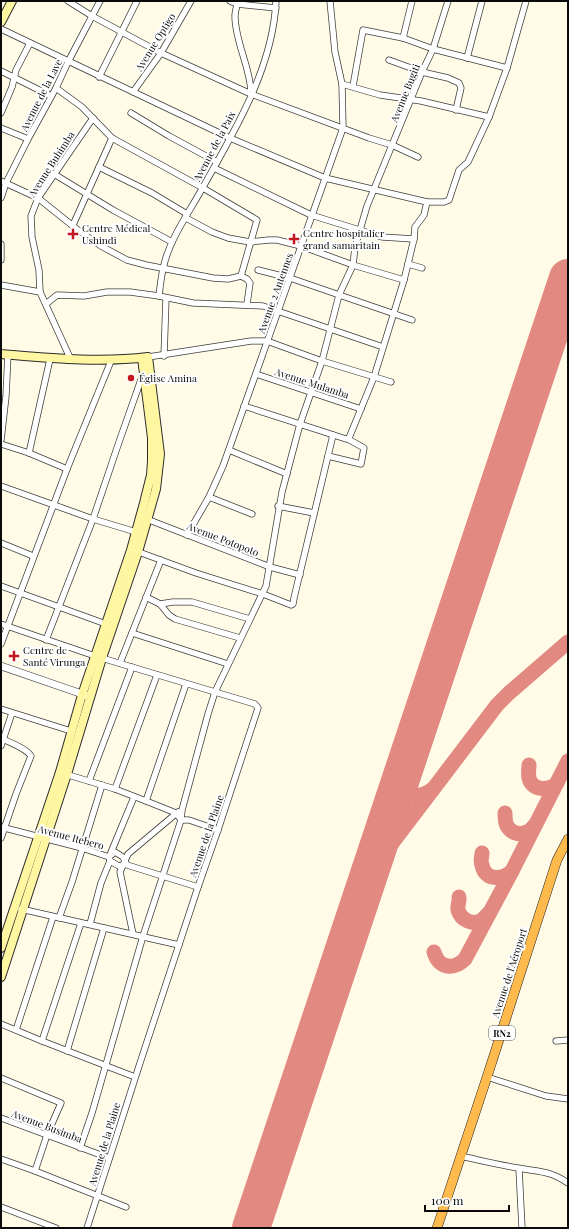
<svg xmlns="http://www.w3.org/2000/svg" width="569" height="1229" viewBox="0 0 569 1229" font-family="'Playfair Display',serif">
<rect width="100%" height="100%" fill="#fffbe7"/>
<g fill="none" stroke-linecap="round" stroke-linejoin="round">
<g stroke="#e28982" stroke-width="15">
<path d="M 529,765 C 529,769 528,773 529,778 C 532,791 549,791 557,783"/>
<path d="M 402,776 C 402,779 402,783 403,786 C 409,800 424,796 433,789"/>
<path d="M 505,813 C 505,818 505,822 507,826 C 514,837 528,835 534,826"/>
<path d="M 482,853 C 482,857 480,861 482,865 C 485,881 502,880 512,871"/>
<path d="M 368,877 L 377,863 L 497,705 L 509,693 L 568,642"/>
<path d="M 459,897 C 460,901 457,905 458,910 C 461,920 473,926 482,920 C 484,918 487,915 489,913"/>
<path d="M 434,952 C 439,969 454,970 465,959 L 512,871 L 568,761"/>
</g>
<path stroke="#e28982" stroke-width="38" d="M 251,1228 L 568,278"/>
<g stroke="#3d3d3d" stroke-width="7">
<g id="minor">
<path d="M 68,1 L 92,16 L 161,53 L 251,94 L 369,138 L 392,145 L 418,157"/>
<path d="M 230,1 L 237,4 L 276,8"/>
<path d="M 238,1 C 237,6 235,11 235,16 C 235,42 250,66 251,92"/>
<path d="M 1,29 L 230,138 L 325,178 L 427,202 L 444,202 L 449,200 L 459,170 L 468,162 L 489,117"/>
<path d="M 403,38 L 412,1"/>
<path d="M 467,58 L 482,1"/>
<path d="M 389,60 L 422,72 L 448,78 L 459,83 L 461,88 L 456,110"/>
<path d="M 1,71 L 51,96"/>
<path d="M 99,77 L 137,1"/>
<path d="M 342,84 L 380,95 L 421,101 L 489,117 L 507,68"/>
<path d="M 353,86 L 363,30 L 403,38 L 433,49 L 507,68 L 526,1"/>
<path d="M 56,88 L 82,107 L 112,138 L 203,188 L 257,220 L 241,276"/>
<path d="M 133,92 L 161,53 L 191,1"/>
<path d="M 1,113 L 12,87 L 16,70 L 30,43"/>
<path d="M 131,113 L 169,136 L 217,162"/>
<path d="M 1,128 L 28,139"/>
<path d="M 99,167 L 152,193 L 187,214"/>
<path d="M 214,168 L 311,215 L 382,237 L 414,239"/>
<path d="M 54,174 L 113,210 L 172,242"/>
<path d="M 1,181 L 38,198 L 78,230 L 101,246 L 127,260 L 146,265 L 213,278 L 228,279 L 241,276 L 247,279 L 250,283 L 247,304"/>
<path d="M 1,198 L 6,183 L 28,139 L 56,88 L 68,62 L 100,1"/>
<path d="M 186,218 L 212,232 L 228,238 L 250,242 L 269,240 L 277,240 L 301,246 L 353,265 L 404,280"/>
<path d="M 73,225 L 112,138"/>
<path d="M 1,244 L 1,260"/>
<path d="M 408,264 L 422,268"/>
<path d="M 258,270 L 290,278 L 412,320"/>
<path d="M 1,285 L 40,292"/>
<path d="M 159,296 C 160,287 161,278 163,269 C 169,239 189,213 203,187 C 235,130 273,68 276,1"/>
<path d="M 46,304 L 57,295 L 84,296 L 107,292 L 130,292 L 159,296 L 193,303 L 263,306 L 383,347"/>
<path d="M 164,356 L 166,298"/>
<path d="M 148,357 L 251,341 L 267,341 L 322,361 L 391,382"/>
<path d="M 71,360 L 40,292 L 39,270 L 32,237 L 31,216 L 38,198 L 93,118"/>
<path d="M 256,374 L 361,409"/>
<path d="M 244,406 L 346,439 L 349,438 L 374,377 L 404,280 L 414,239 L 415,227 L 424,215 L 427,202"/>
<path d="M 1,440 L 6,396 L 8,354"/>
<path d="M 1,444 L 29,453 L 67,469"/>
<path d="M 229,450 L 287,474"/>
<path d="M 29,453 L 50,359"/>
<path d="M 328,456 L 361,464 L 364,448 L 348,439"/>
<path d="M 1,486 L 93,519 L 136,532"/>
<path d="M 209,497 L 252,514"/>
<path d="M 278,506 L 314,513"/>
<path d="M 144,518 L 270,567 L 300,575"/>
<path d="M 187,535 L 209,497 L 223,466 L 343,128 L 342,84 L 335,52 L 330,1"/>
<path d="M 1,543 L 33,556"/>
<path d="M 136,551 L 196,573 L 263,594 L 291,605 L 293,604 L 294,598 L 333,435"/>
<path d="M 1,586 L 106,624"/>
<path d="M 146,597 L 160,604 L 169,615 L 175,619 L 240,638"/>
<path d="M 160,604 L 173,602 L 192,602 L 250,619"/>
<path d="M 1,624 L 95,656 L 255,704 L 258,708 L 218,830 L 198,887 L 140,1063 L 87,1228"/>
<path d="M 132,633 L 228,664"/>
<path d="M 46,640 L 93,519 L 119,442 L 143,374"/>
<path d="M 1,644 L 67,469 L 111,361"/>
<path d="M 120,663 L 161,560"/>
<path d="M 1,709 L 71,731"/>
<path d="M 1,738 C 10,743 26,748 31,756 L 16,794 L 1,838"/>
<path d="M 1,746 L 12,713"/>
<path d="M 65,774 L 115,789 L 146,801 L 176,813 L 181,820 L 189,820 L 218,830"/>
<path d="M 89,781 L 132,667"/>
<path d="M 115,789 L 157,675"/>
<path d="M 146,801 L 186,684"/>
<path d="M 1,827 L 82,848 L 109,857 L 115,852 L 123,857 L 127,865 L 198,887"/>
<path d="M 110,861 L 119,866 L 122,865"/>
<path d="M 21,909 L 179,945"/>
<path d="M 59,918 L 72,882 L 102,785"/>
<path d="M 90,924 L 101,883 L 110,861 L 109,857 L 112,850 L 134,797"/>
<path d="M 133,934 L 120,872 L 128,854 L 178,812"/>
<path d="M 1,1024 L 42,1041 L 135,1077"/>
<path d="M 16,1030 L 53,917"/>
<path d="M 42,1041 L 81,923"/>
<path d="M 556,1041 L 568,1040"/>
<path d="M 67,1051 L 104,928"/>
<path d="M 487,1077 L 546,1096 L 568,1099"/>
<path d="M 1,1078 L 61,1103 L 47,1135 L 35,1171"/>
<path d="M 1,1118 L 109,1158"/>
<path d="M 80,1148 L 92,1113 L 143,936 L 181,820 L 182,810 L 208,714 L 215,692 L 266,586 L 282,492 L 300,424 L 322,361 L 339,295 L 353,265 L 355,247 L 367,206 L 422,72 L 433,49 L 448,1"/>
<path d="M 460,1156 C 479,1160 499,1165 518,1168 C 539,1172 549,1170 568,1183"/>
<path d="M 1,1159 L 35,1171 L 126,1207"/>
<path d="M 519,1169 L 522,1228"/>
<path d="M 1,1207 L 56,1228"/>
</g>
</g>
<g stroke="#3d3d3d" stroke-width="8">
<path id="tertiary" d="M 1,666 L 88,696"/>
</g>
<g stroke="#2c2c2c" stroke-width="10">
<g id="secondary">
<path d="M 1,22 L 12,1"/>
<path d="M 1,354 C 50,358 99,363 148,357 L 160,454 L 156,489 L 138,552 L 102,658 L 67,774 L 1,977"/>
<path d="M 1,948 L 60,772 L 82,695 L 131,550 L 144,503 L 151,475 L 152,461 L 152,438 L 142,358"/>
</g>
</g>
<g stroke="#1b1b1b" stroke-width="10">
<path id="trunk" d="M 437,1228 L 487,1077 L 557,860 L 568,839"/>
</g>
<use href="#minor" stroke="#fff" stroke-width="5.5"/>
<use href="#tertiary" stroke="#fff" stroke-width="7"/>
<use href="#secondary" stroke="#fff6a2" stroke-width="8"/>
<use href="#trunk" stroke="#ffba4e" stroke-width="9"/>
</g>
<g fill="#c4171d" stroke="#fff" stroke-width="1.5">
<path d="M71 228h4v4h4v4h-4v4h-4v-4h-4v-4h4z"/>
<path d="M292 233h4v4h4v4h-4v4h-4v-4h-4v-4h4z"/>
<circle cx="131" cy="378" r="4"/>
<path d="M12 650h4v4h4v4h-4v4h-4v-4h-4v-4h4z"/>
</g>
<g text-anchor="middle" dominant-baseline="central" stroke-width="4" stroke-linejoin="round" paint-order="stroke">
<rect fill="#fff" stroke="#545454" stroke-width="1" x="489" y="1026" width="26" height="14" rx="3"/>
<g font-size="9" font-weight="bold" fill="#0a0a0a">
<text x="502" y="1033">RN2</text>
</g>
<g font-size="10" fill="#0a0a0a" stroke="#fff">
<text transform="translate(155 42) rotate(-58)">Avenue Optigo</text>
<text transform="translate(405 93) rotate(-68)">Avenue Bugiti</text>
<text transform="translate(41 95) rotate(-63)">Avenue de la Lave</text>
<text transform="translate(214 146) rotate(-62)">Avenue de la Paix</text>
<text transform="translate(51 164) rotate(-57)">Avenue Buhimba</text>
<text transform="translate(275 293) rotate(-70)">Avenue 2 Antennes</text>
<text transform="translate(312 383) rotate(18)">Avenue Mulamba</text>
<text transform="translate(223 539) rotate(21)">Avenue Potopoto</text>
<text transform="translate(206 836) rotate(-71)">Avenue de la Plaine</text>
<text transform="translate(71 837) rotate(15)">Avenue Itebero</text>
<text transform="translate(509 973) rotate(-72)">Avenue de l'Aéroport</text>
<text transform="translate(47 1126) rotate(21)">Avenue Busimba</text>
<text transform="translate(104 1144) rotate(-73)">Avenue de la Plaine</text>
</g>
<g font-size="10" fill="#0a0a0a" stroke="#fff" text-anchor="start">
<text x="82" y="228">Centre Médical<tspan x="82" dy="12">Ushindi</tspan></text>
<text x="303" y="233">Centre hospitalier<tspan x="303" dy="12">grand samaritain</tspan></text>
<text x="139" y="378">Église Amina</text>
<text x="23" y="650">Centre de<tspan x="23" dy="12">Santé Virunga</tspan></text>
</g>
</g>
<rect width="569" height="1229" fill="none" stroke="#0a0a0a" stroke-width="4"/>
<path d="M425 1205v6h84v-6" fill="none" stroke="#0a0a0a" stroke-width="2"/>
<text x="431" y="1205" font-size="12" fill="#0a0a0a" stroke="#ffffff" stroke-width="3" paint-order="stroke">100 m</text>
</svg>
